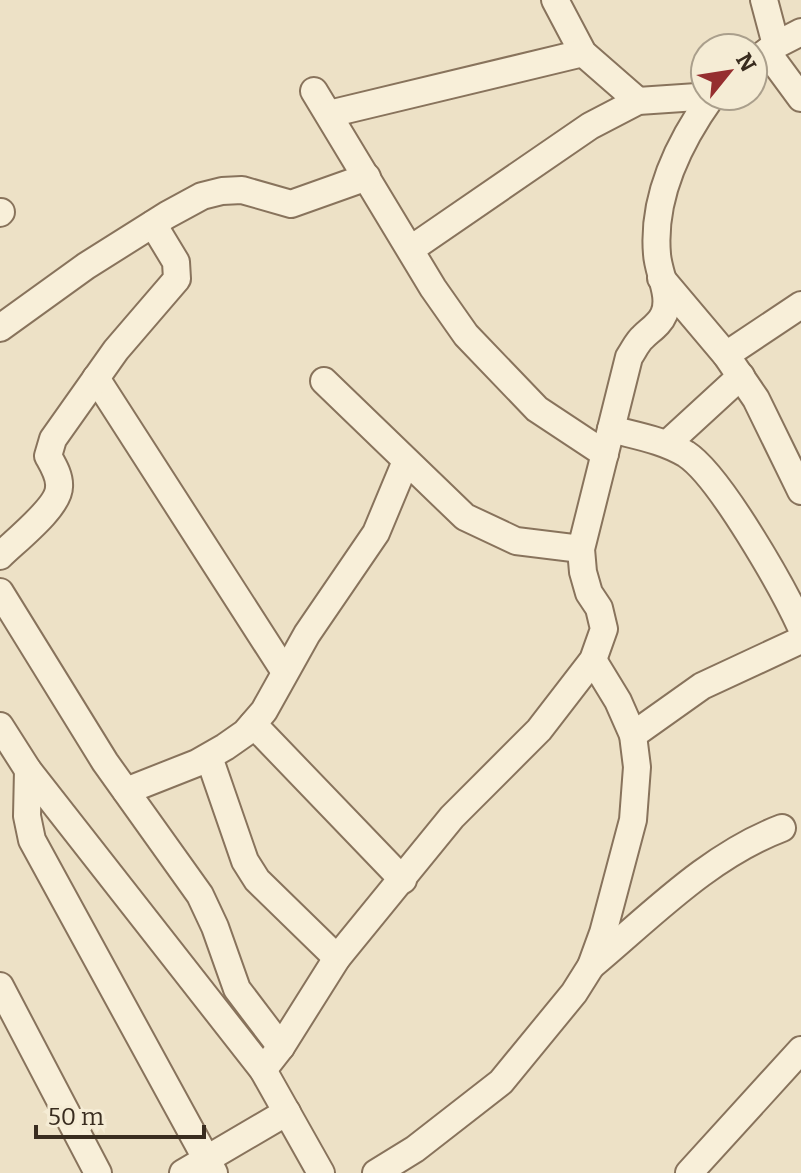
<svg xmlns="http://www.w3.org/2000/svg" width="801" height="1173" viewBox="0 0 801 1173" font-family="Bitter,serif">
<rect width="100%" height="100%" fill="#ede1c6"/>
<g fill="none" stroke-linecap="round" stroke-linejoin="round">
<g stroke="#88735c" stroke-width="30">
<g id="minor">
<path d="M 555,0 L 583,53 L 638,101"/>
<path d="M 764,0 L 776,45"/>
<path d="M 767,52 L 801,98"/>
<path d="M 753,62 L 776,45 L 801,32"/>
<path d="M 314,91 L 433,288 L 466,335 L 537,409 L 605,454"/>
<path d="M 329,114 L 583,53"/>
<path d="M 0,213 L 1,212"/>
<path d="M 411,249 L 590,126 L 638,101 L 712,96"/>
<path d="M 661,278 L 726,355 L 756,399 L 801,491"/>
<path d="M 0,328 L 86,266 L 167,215 L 202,196 L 222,191 L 242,190 L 291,204 L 367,177"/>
<path d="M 726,355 L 801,305"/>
<path d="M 96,378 L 285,672"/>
<path d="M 324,381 L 465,517 L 516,541 L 581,549"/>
<path d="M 611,429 C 637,436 663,440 686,454 C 720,476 783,588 801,627"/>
<path d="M 668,443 L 741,376"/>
<path d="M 0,556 C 15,541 59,507 59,487 C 60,476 53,465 48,456 L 53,439 L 116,350 L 177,279 L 176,262 L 153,224"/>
<path d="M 0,592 L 105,762 L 200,895 L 215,927 L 237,989 L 281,1047"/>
<path d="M 253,724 L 403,880"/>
<path d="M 0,726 L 28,770 L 263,1070 L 321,1173"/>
<path d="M 633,735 L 702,686 L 801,640"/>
<path d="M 209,757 L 245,861 L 257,880 L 337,958"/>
<path d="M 28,770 L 27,816 L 32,840 L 214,1173"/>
<path d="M 126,791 L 197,763 L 225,747 L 245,733 L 264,711 L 307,634 L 376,533 L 406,461"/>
<path d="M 591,966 C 651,916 708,856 782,828"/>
<path d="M 0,986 L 98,1173"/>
<path d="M 263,1070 L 281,1047 L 337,958 L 452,817 L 539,730 L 593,660 L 604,629 L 599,608 L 589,593 L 583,572 L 581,549 L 629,357 C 634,350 637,342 643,337 C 650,330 660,324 664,314 C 672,296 658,273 657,254 C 652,196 679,142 712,96"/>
<path d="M 183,1173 L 287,1112"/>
<path d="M 376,1173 L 415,1149 L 501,1082 L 574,993 L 591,966 L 603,933 L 633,820 L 637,767 L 633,735 L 618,701 L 593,660"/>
<path d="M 689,1173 L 801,1050"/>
</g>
</g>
<use href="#minor" stroke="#f8efd9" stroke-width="26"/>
</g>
<g transform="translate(729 72) rotate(60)"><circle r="38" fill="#f5ecd5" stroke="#aa9f8c" stroke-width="2"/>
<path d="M0-6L14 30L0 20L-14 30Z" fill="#952e2f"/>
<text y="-12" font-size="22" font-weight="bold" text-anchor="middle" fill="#392c1f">N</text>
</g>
<path d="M36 1125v12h168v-12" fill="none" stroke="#392c1f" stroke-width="4"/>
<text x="48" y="1125" font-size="24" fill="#392c1f" stroke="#f5ecd5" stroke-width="6" paint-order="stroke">50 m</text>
</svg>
